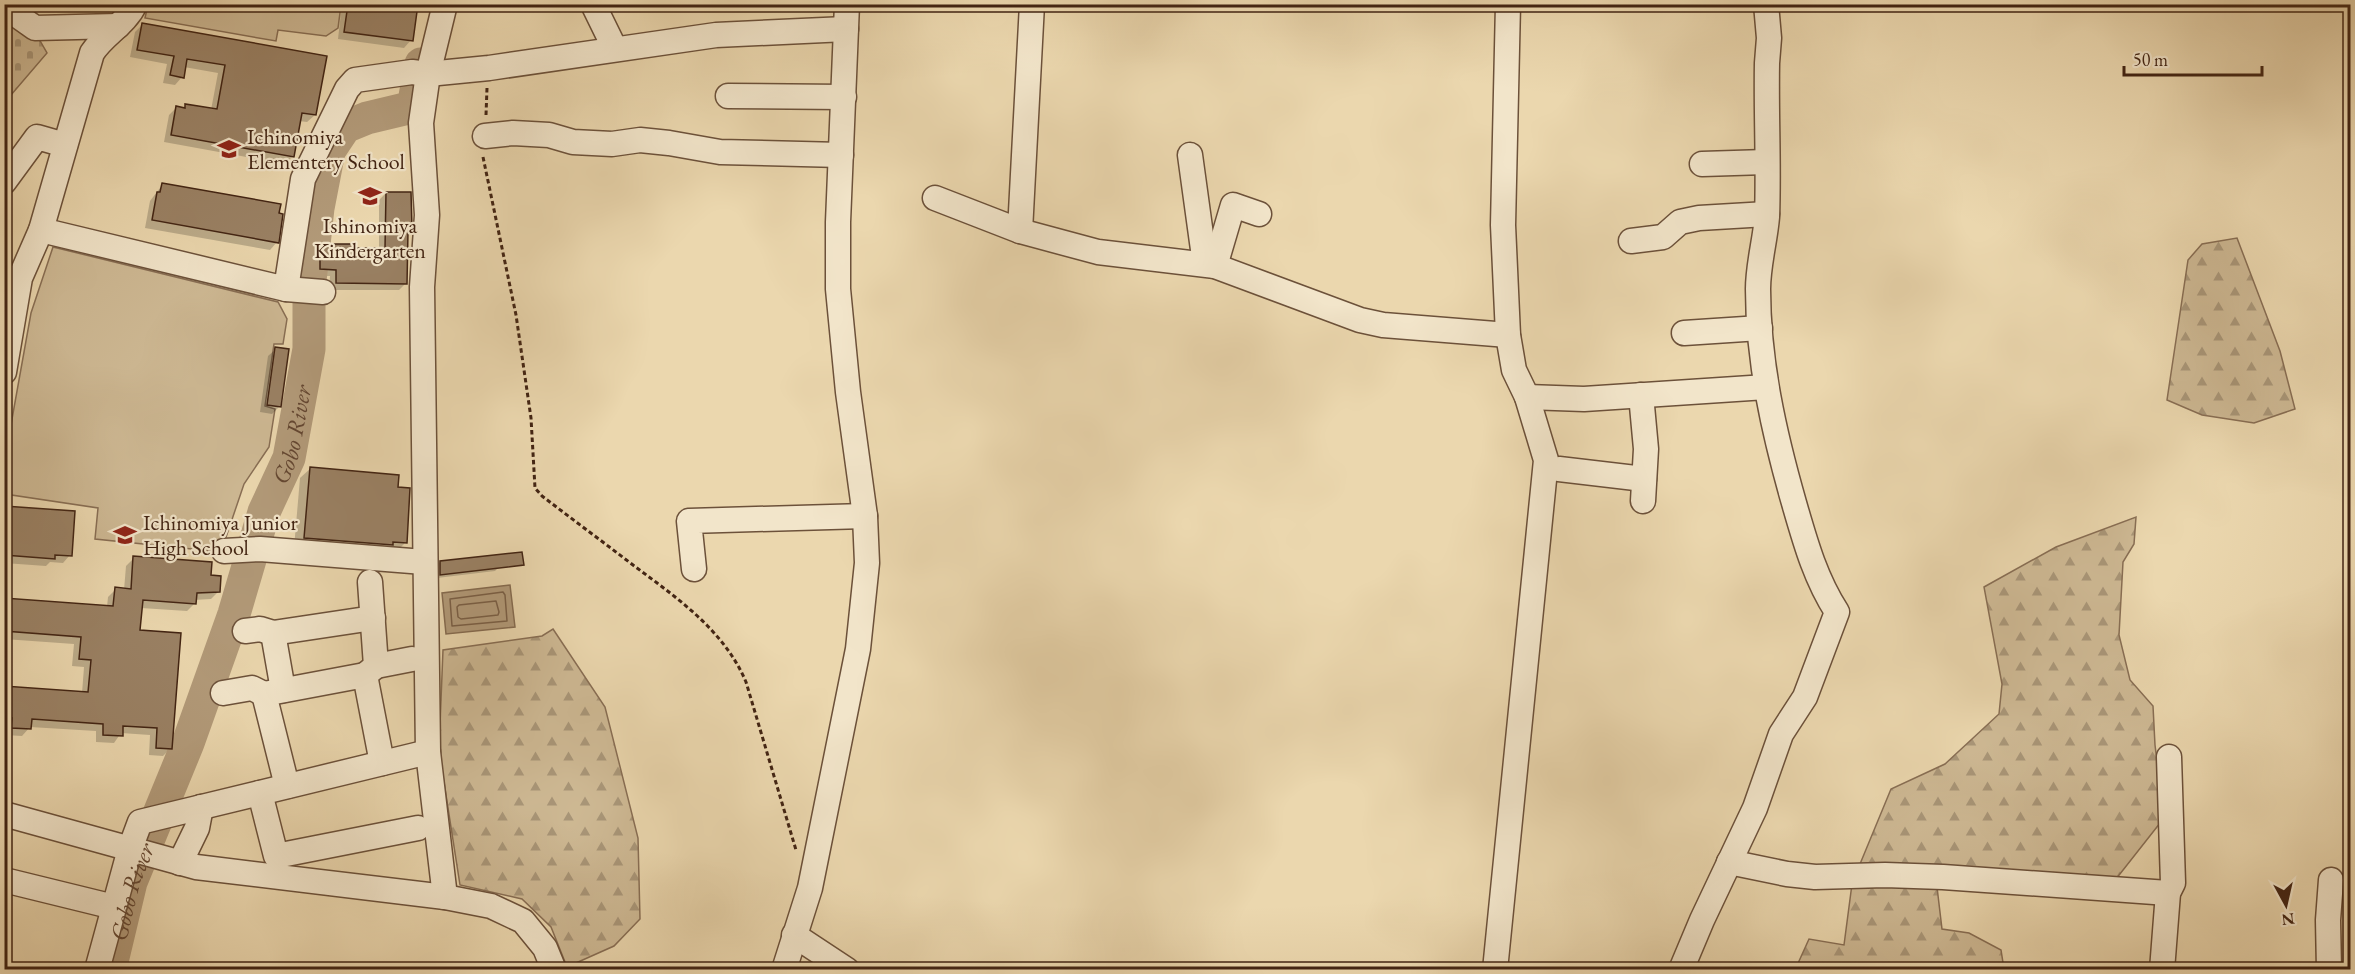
<svg xmlns="http://www.w3.org/2000/svg" width="2355" height="974" viewBox="0 0 2355 974" font-family="'EB Garamond',serif">
<defs>
<pattern id="forest-firs" width="22" height="20" patternUnits="userSpaceOnUse" patternTransform="scale(1.5)"><rect width="22" height="20" fill="#ceb994"/><path d="M5 1l3.5 6h-7zM16 11l3.5 6h-7z" fill="#a99678"/></pattern>
<pattern id="cemetery-stones" width="16" height="16" patternUnits="userSpaceOnUse" patternTransform="scale(1.5)"><rect width="16" height="16" fill="#ceb994"/><path d="M2 7V4a2 2 0 0 1 4 0v3zM10 15v-3a2 2 0 0 1 4 0v3z" fill="#a99678"/></pattern>
</defs>
<rect width="100%" height="100%" fill="#ebd7ae"/>
<filter id="stains"><feTurbulence type="fractalNoise" baseFrequency=".00333" numOctaves="4"/><feColorMatrix values="0 0 0 0 .2 0 0 0 0 .09 0 0 0 0 .02 0 0 0 .5 -.17"/></filter>
<radialGradient id="worn" r=".72"><stop offset=".6" stop-color="#630" stop-opacity="0"/><stop offset="1" stop-color="#630" stop-opacity=".3"/></radialGradient>
<g fill="#ceb994" stroke="#886e54" stroke-width="1.5">
<path d="M 148,5 L 148,4 L 341,5 L 338,28 L 326,36 L 278,30 L 276,41 L 145,18 Z"/>
<path d="M 53,247 L 278,302 L 287,319 L 283,344 L 274,344 L 265,406 L 275,409 L 269,447 L 244,484 L 221,552 L 95,539 L 98,508 L 5,494 L 5,458 L 31,313 Z"/>
</g>
<g fill="url(#forest-firs)" stroke="#886e54" stroke-width="1.5">
<path d="M 2237,238 L 2280,351 L 2295,409 L 2254,423 L 2202,415 L 2167,400 L 2188,260 L 2202,244 Z"/>
<path d="M 2136,517 L 2134,544 L 2123,562 L 2119,635 L 2130,680 L 2153,706 L 2155,745 L 2164,818 L 2116,879 L 1860,864 L 1891,789 L 1945,764 L 1999,714 L 2002,684 L 1984,587 L 2056,547 Z"/>
<path d="M 553,629 L 605,707 L 638,838 L 640,919 L 614,946 L 567,967 L 551,927 L 522,899 L 460,885 L 439,750 L 443,650 L 542,636 Z"/>
<path d="M 1852,884 L 1937,887 L 1942,929 L 1969,933 L 2001,950 L 2004,969 L 1795,970 L 1809,939 L 1844,945 Z"/>
</g>
<path fill="url(#cemetery-stones)" stroke="#886e54" stroke-width="1.5" d="M 4,8 L 39,39 L 47,53 L 5,102 Z"/>
<path fill="#b29a79" stroke="#856b50" stroke-width="1.5" d="M 510,585 L 515,627 L 446,634 L 442,593 Z"/>
<g fill="#0003">
<path d="M 342,4 L 416,4 L 411,40 L 404,48 L 338,39 Z"/>
<path d="M 142,25 L 325,57 L 315,115 L 307,122 L 299,121 L 293,156 L 285,164 L 164,142 L 169,115 L 176,108 L 182,109 L 186,105 L 211,110 L 218,73 L 184,67 L 182,77 L 175,85 L 163,83 L 167,64 L 130,57 L 135,32 Z"/>
<path d="M 163,184 L 277,214 L 277,242 L 270,250 L 145,228 L 150,201 Z"/>
<path d="M 386,193 L 410,231 L 406,234 L 406,283 L 399,290 L 329,290 L 330,276 L 313,276 L 313,253 L 320,246 L 379,249 L 379,200 Z"/>
<path d="M 276,349 L 280,406 L 272,414 L 260,412 L 268,356 Z"/>
<path d="M 311,468 L 397,488 L 405,543 L 395,553 L 294,548 L 300,478 Z"/>
<path d="M 4,507 L 70,555 L 63,563 L 50,562 L 46,566 L 4,563 Z"/>
<path d="M 134,558 L 210,576 L 219,591 L 211,599 L 194,600 L 194,604 L 187,611 L 141,608 L 139,632 L 171,748 L 163,756 L 149,755 L 150,735 L 121,733 L 114,743 L 96,742 L 96,731 L 30,727 L 22,736 L 5,735 L 4,687 L 82,693 L 84,667 L 72,666 L 74,644 L 4,639 L 4,599 L 107,607 L 108,597 L 116,589 L 124,590 L 126,566 Z"/>
<path d="M 440,562 L 499,567 L 495,571 L 437,578 L 436,566 Z"/>
</g>
<g fill="none" stroke-linecap="round" stroke-linejoin="round">
<g stroke="#7a5f46" stroke-width="1.5">
<path d="M 503,592 L 505,595 L 507,621 L 452,626 L 450,599 Z"/>
<path d="M 496,601 L 499,612 L 498,615 L 461,619 L 458,617 L 457,607 L 459,605 Z"/>
</g>
<path stroke="#b29a79" stroke-width="33" id="s1" d="M 110,970 L 131,882 L 188,743 L 234,614 L 264,512 L 289,458 L 309,349 L 309,290 L 318,208 L 329,151 L 345,127 L 367,118 L 413,107 L 421,64"/>
</g>
<g fill="#9a8164" stroke="#422413" stroke-width="1.5">
<path d="M 348,4 L 418,4 L 413,41 L 344,32 Z"/>
<path d="M 142,23 L 327,56 L 316,115 L 302,113 L 294,157 L 171,135 L 176,106 L 185,108 L 185,104 L 217,109 L 225,65 L 187,59 L 184,78 L 170,75 L 174,56 L 137,50 Z"/>
<path d="M 162,183 L 281,204 L 279,213 L 283,214 L 279,243 L 152,220 L 157,192 L 160,192 Z"/>
<path d="M 386,192 L 411,192 L 412,228 L 412,231 L 408,231 L 407,284 L 336,283 L 336,270 L 320,269 L 320,244 L 356,244 L 356,248 L 385,248 Z"/>
<path d="M 275,347 L 289,349 L 281,407 L 267,405 Z"/>
<path d="M 310,467 L 399,475 L 398,487 L 410,488 L 407,543 L 393,542 L 393,545 L 304,538 Z"/>
<path d="M 4,506 L 75,511 L 72,556 L 55,555 L 55,559 L 4,555 Z"/>
<path d="M 522,552 L 524,565 L 440,575 L 440,561 Z"/>
<path d="M 133,556 L 212,562 L 211,575 L 221,576 L 220,592 L 197,593 L 196,604 L 143,600 L 140,630 L 181,633 L 172,749 L 156,748 L 157,728 L 123,726 L 123,736 L 103,735 L 103,724 L 32,719 L 31,729 L 11,728 L 12,718 L 4,717 L 4,686 L 88,692 L 91,660 L 79,659 L 81,637 L 4,631 L 4,598 L 113,606 L 115,587 L 131,589 Z"/>
</g>
<g fill="none" stroke-linecap="round" stroke-linejoin="round">
<g stroke="#6c513a" stroke-width="27">
<g id="minor">
<path d="M 593,4 L 615,49"/>
<path d="M 4,6 L 35,28 L 118,26"/>
<path d="M 728,96 L 844,97"/>
<path d="M 485,136 L 513,133 L 549,135 L 573,142 L 612,144 L 640,140 L 669,143 L 720,152 L 841,155"/>
<path d="M 1190,155 L 1205,264"/>
<path d="M 1702,164 L 1766,162"/>
<path d="M 4,182 L 37,137 L 65,145"/>
<path d="M 935,198 L 1020,231 L 1098,252 L 1215,266 L 1360,320 L 1383,325 L 1508,335"/>
<path d="M 41,230 L 286,289 L 303,179 L 347,89 L 355,80 L 412,72 L 428,74 L 489,68 L 716,35 L 846,29"/>
<path d="M 1020,231 L 1032,4"/>
<path d="M 1631,241 L 1663,237 L 1680,222 L 1699,218 L 1767,214"/>
<path d="M 1215,266 L 1233,205 L 1259,214"/>
<path d="M 286,289 L 323,292"/>
<path d="M 1684,333 L 1760,328"/>
<path d="M 4,372 L 20,278 L 41,230 L 92,53 C 104,34 125,25 135,4"/>
<path d="M 1641,395 L 1646,449 L 1643,501"/>
<path d="M 1527,397 L 1584,399 L 1766,387"/>
<path d="M 1559,469 L 1644,479"/>
<path d="M 224,551 L 260,549 L 424,562"/>
<path d="M 694,569 L 689,521 L 865,516"/>
<path d="M 245,631 L 260,629 L 273,633 L 373,618"/>
<path d="M 273,633 L 283,690"/>
<path d="M 376,666 L 412,659"/>
<path d="M 365,675 L 376,666 L 370,582"/>
<path d="M 223,693 L 252,688 L 264,694"/>
<path d="M 287,786 L 264,694 L 365,675 L 382,763"/>
<path d="M 260,793 L 276,856 L 418,828"/>
<path d="M 4,814 L 196,867 L 445,897 L 491,906 L 523,921 L 545,948 L 554,970"/>
<path d="M 1729,862 L 1787,874 L 1815,877 L 1885,875 L 1943,877 L 2168,893"/>
<path d="M 180,863 L 197,828 L 201,807"/>
<path d="M 4,880 L 114,907"/>
<path d="M 445,897 L 428,752 L 422,287 L 427,215 L 421,123 L 428,74 L 445,4"/>
<path d="M 794,935 L 847,970"/>
<path d="M 97,970 L 130,849 L 140,822 L 428,752"/>
<path d="M 784,970 L 810,888 L 858,649 L 867,563 L 865,516 L 848,392 L 838,289 L 838,222 L 847,4"/>
<path d="M 1495,970 L 1546,460 L 1527,397 L 1514,370 L 1508,335 L 1503,225 L 1508,4"/>
<path d="M 1681,970 L 1702,920 L 1755,808 L 1781,734 L 1805,697 L 1837,612 C 1815,578 1805,541 1794,503 C 1774,433 1758,362 1758,289 C 1758,265 1765,241 1767,217 C 1769,166 1766,114 1767,63 L 1769,38 L 1766,4"/>
<path d="M 2162,970 L 2168,893 L 2173,883 L 2169,757"/>
<path d="M 2329,970 L 2328,920 L 2331,880"/>
</g>
</g>
<g stroke="#422413" stroke-width="3" stroke-dasharray="4.5 3" stroke-linecap="butt">
<path d="M 486,115 L 487,88"/>
<path d="M 483,157 L 516,315 L 531,418 L 535,488 L 542,496 C 572,519 603,542 633,565 C 677,598 724,630 746,682 L 796,850"/>
</g>
<use href="#minor" stroke="#f2e5ca" stroke-width="24"/>
</g>
<defs>
<g id="school-bare" transform="scale(1.8)"><path d="M0-5L7-2L0 1L-7-2ZM-4 1L0 2.5L4 1V4Q0 6-4 4Z" fill="#8f2418" stroke="#f2e5ca" stroke-width="2.5" paint-order="stroke"/></g>
</defs>
<g fill-rule="evenodd">
<use href="#school-bare" x="229" y="149"/>
<use href="#school-bare" x="370" y="196"/>
<use href="#school-bare" x="125" y="535"/>
</g>
<g text-anchor="middle" dominant-baseline="central" stroke-width="4.5" stroke-linejoin="round" paint-order="stroke">
<g font-size="22" fill="#422413" stroke="#f2e5ca" text-anchor="start">
<text x="247" y="136">Ichinomiya<tspan x="247" dy="25">Elementery School</tspan></text>
<text x="370" y="225" text-anchor="middle">Ishinomiya<tspan x="370" dy="25">Kindergarten</tspan></text>
<text x="143" y="522">Ichinomiya Junior<tspan x="143" dy="25">High School</tspan></text>
</g>
<g font-size="24" font-style="italic" fill="#644732" stroke="#f2e5ca">
<text stroke="none"><textPath href="#s1" startOffset="567">Gobo River</textPath></text>
<text stroke="none"><textPath href="#s1" startOffset="81">Gobo River</textPath></text>
</g>
</g>
<rect width="2355" height="974" fill="none" stroke="#ebd7ae" stroke-width="24"/>
<rect x="6" y="6" width="2343" height="962" fill="none" stroke="#422413" stroke-width="3"/>
<rect x="12" y="12" width="2331" height="950" fill="none" stroke="#422413" stroke-width="1.5"/>
<g transform="translate(2286 905) rotate(172)" stroke="#f2e5ca" stroke-width="4.5" paint-order="stroke">
<path d="M0-4.5L10 22L0 15L-10 22Z" fill="#422413"/>
<text y="-9" font-size="16" font-weight="bold" text-anchor="middle" fill="#422413">N</text>
</g>
<path d="M2124 66v9h138v-9" fill="none" stroke="#422413" stroke-width="3"/>
<text x="2133" y="66" font-size="18" fill="#422413" stroke="#f2e5ca" stroke-width="4.5" paint-order="stroke">50 m</text>
<rect width="100%" height="100%" filter="url(#stains)"/>
<rect width="100%" height="100%" fill="url(#worn)"/>
</svg>
